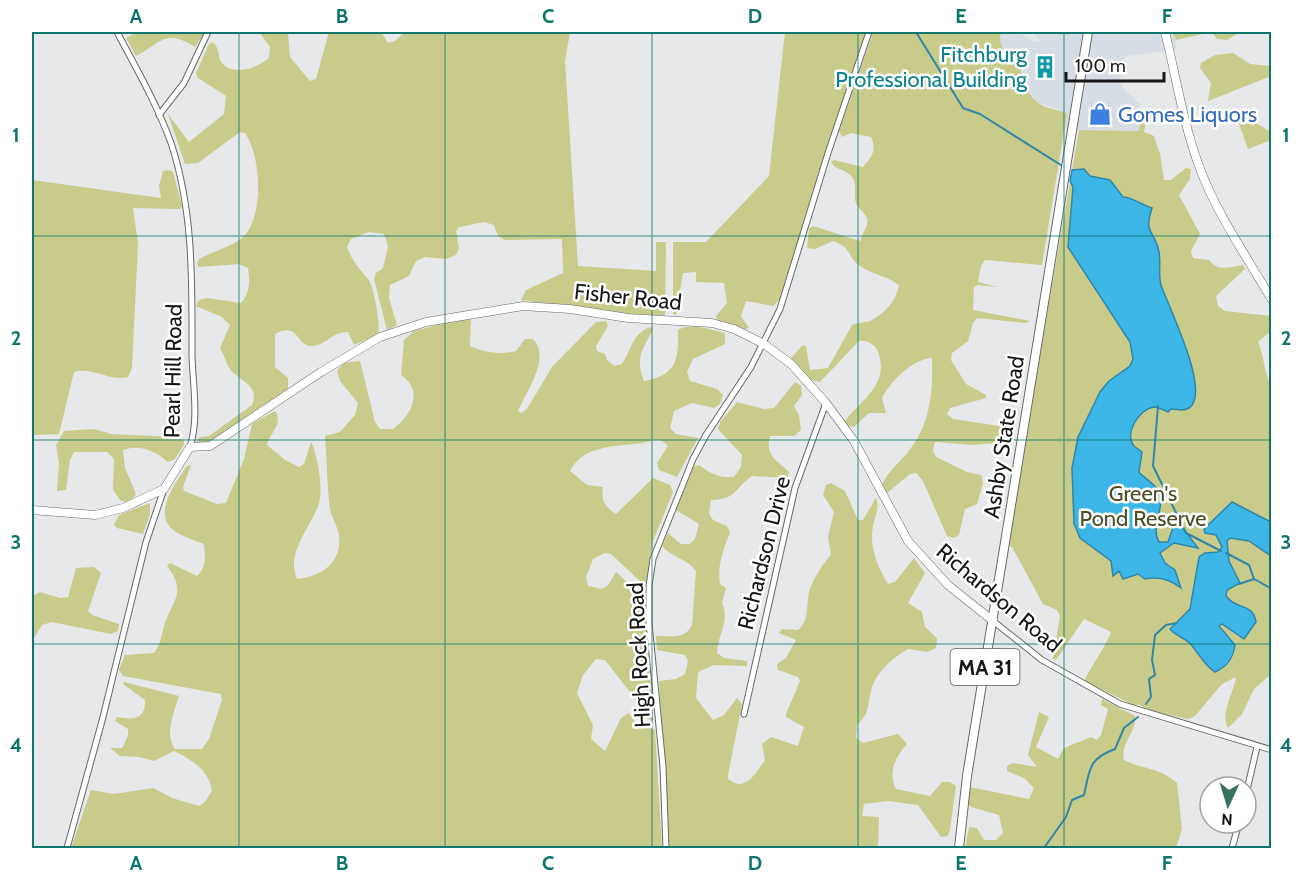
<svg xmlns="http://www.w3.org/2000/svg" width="1303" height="880" viewBox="0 0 1303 880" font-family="Cabin,sans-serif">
<rect width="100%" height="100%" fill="#e6e8e9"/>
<path fill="#d7dde5" d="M 1001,32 L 1018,32 L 1034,42 L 1041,40 L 1031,32 L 1184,32 L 1174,37 L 1177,50 L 1125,56 L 1120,79 L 1122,87 L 1140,104 L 1139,131 L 1065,129 L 1067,113 L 1029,99 L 1020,70 L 1005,53 L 1000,43 Z"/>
<g fill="#c9cb8a">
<path d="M 138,32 L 205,32 L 195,47 C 165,28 161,43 136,56 L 126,38 Z"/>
<path d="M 259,32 L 288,32 L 290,57 L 310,81 L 316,79 L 329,32 L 381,32 L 388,43 L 395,41 L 405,32 L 570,32 L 565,61 L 578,266 L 656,271 L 656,242 L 666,242 L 665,315 L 646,317 L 521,300 L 526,290 L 563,273 L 562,239 L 505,240 L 498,236 L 494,225 L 484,222 L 459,227 L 456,231 L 459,248 L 456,255 L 446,259 L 425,257 L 416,261 L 409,276 L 390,285 L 389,298 L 397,325 L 387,330 L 374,279 L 376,273 L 383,268 L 388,246 L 384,234 L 369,232 L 351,239 L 347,247 C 352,261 359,268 368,279 C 374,286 381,326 378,335 L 354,345 L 348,332 C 331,332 327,345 312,346 C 295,346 300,321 275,334 L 275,367 L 288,378 L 288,390 L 212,442 L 200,444 L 197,440 L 201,437 L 209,436 L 252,405 C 261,383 236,381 228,366 C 225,360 224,354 220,348 L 230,325 L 222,317 L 196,306 L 199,300 L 207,298 L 241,303 C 250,294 250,281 248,268 L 239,264 L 199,267 L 197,264 L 199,259 C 213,251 234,247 245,235 C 264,213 261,156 245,133 L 240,132 L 198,163 L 185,164 L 168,114 L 189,142 L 224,114 L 226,96 L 198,78 L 196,73 L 209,44 L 213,42 C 220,48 217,57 222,63 C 233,77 259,67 269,58 L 270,47 Z"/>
<path d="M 785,32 L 866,32 L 806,213 L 783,296 L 773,306 L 746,301 L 741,316 L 749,328 L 742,330 L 717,320 L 716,316 L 727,303 L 724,283 L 696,282 L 696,272 L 683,273 L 676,315 L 673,314 L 673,242 L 706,242 L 769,176 Z"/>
<path d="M 873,32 L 1001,32 C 997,49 1010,56 1019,68 C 1027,80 1025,95 1040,104 C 1047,109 1059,110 1067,113 L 1042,265 L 985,260 L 981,266 L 978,282 L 997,287 L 978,285 L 974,287 L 973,310 L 1030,321 L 1026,323 L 977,318 L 973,323 L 968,341 L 952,353 L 951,360 L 966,384 L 986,395 L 986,398 L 950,408 L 947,414 L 953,419 L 1005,427 L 1011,432 L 1011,442 L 973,445 L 935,442 L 933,450 L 936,457 L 967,472 L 981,475 L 983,483 L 977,504 L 965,509 L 959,535 L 954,538 L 947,536 L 923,481 L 916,473 L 910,474 L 887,493 L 884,493 L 882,485 C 889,469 902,461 911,448 C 931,422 933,389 932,358 C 912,359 890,382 882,398 L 886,413 L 869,413 L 854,427 L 848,426 L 845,421 C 862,399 890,384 878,352 C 875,344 867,340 859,341 L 820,382 L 810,380 L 790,359 L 803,345 L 806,346 L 810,370 L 828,368 L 852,325 C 859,322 866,323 872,320 C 885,313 897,300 899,285 C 886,275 872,275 860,266 C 847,257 852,247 833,241 L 815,249 L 807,248 L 809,229 L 813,226 L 860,241 C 862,235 869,225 867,218 C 864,211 855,207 855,198 C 854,189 858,182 850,175 C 844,169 835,170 831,162 L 834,160 L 863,167 C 872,157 877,150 871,137 L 851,133 L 842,137 L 839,131 Z"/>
<path d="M 1172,32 L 1240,32 L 1227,40 L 1217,39 L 1212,32 L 1176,40 Z"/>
<path d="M 1233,53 L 1250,64 L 1271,66 L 1271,76 L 1208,101 L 1211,83 L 1200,68 L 1201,63 L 1215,55 Z"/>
<path d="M 1239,110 L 1249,119 L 1271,132 L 1271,140 L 1248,149 L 1235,113 Z"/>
<path d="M 1154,111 L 1156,114 L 1146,122 L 1144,132 L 1154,136 L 1160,154 L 1164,180 L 1171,180 L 1186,168 L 1191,169 L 1190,179 L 1179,195 L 1200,234 L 1191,251 L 1193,258 L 1209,260 C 1218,272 1230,267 1243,265 L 1245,269 L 1216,296 L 1218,306 L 1225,311 L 1271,316 L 1271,331 L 1258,342 C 1265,357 1263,372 1272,387 L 1271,674 L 1254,689 L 1242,714 L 1228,728 C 1220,712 1234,693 1236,677 L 1222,684 L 1195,716 L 1188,719 L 1151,711 L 1138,704 L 1135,706 L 1085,681 C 1085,675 1107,645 1111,632 L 1084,619 L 1056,660 L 1053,659 L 1060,616 L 1057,610 L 1043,604 L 1012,547 L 1007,545 L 1079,130 L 1139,131 L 1141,112 Z"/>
<path d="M 169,170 L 173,172 L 182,206 L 180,209 L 133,208 L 138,244 L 132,368 L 128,377 C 110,382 92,366 74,372 L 59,434 L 32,435 L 32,180 L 161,198 L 159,186 L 163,171 Z"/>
<path d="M 465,318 L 471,318 L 470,346 C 485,353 500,355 516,351 L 525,339 L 533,339 C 551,358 527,390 518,411 L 521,413 L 527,409 L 552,367 L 596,322 L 606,321 L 608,326 L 596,346 L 597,351 L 605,354 L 607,360 L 614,366 L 622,364 C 632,349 632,333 651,327 L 653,330 C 642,349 635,359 644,381 C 676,375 679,361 678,330 C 692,322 711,330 725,333 L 725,344 L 693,359 L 687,372 L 690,381 L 717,389 L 723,395 L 720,404 L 714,408 L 692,403 L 674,411 L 670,428 L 676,434 L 698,438 L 677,477 L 659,470 L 657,463 L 668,446 C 660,437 653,441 642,443 C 616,447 584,444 570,471 L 587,485 L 603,487 C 601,501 605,507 616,514 L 653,478 L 670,485 L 673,492 L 653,541 L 646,582 L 643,584 L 611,554 L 605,553 L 593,559 L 586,577 L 588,586 L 602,589 L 608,585 L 616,572 L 645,599 L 653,721 L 644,717 L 633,696 L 605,660 L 596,659 L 583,675 L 577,693 L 593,725 L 591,739 L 605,751 L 621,718 L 629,713 L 636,724 L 655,730 L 662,848 L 71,848 L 91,790 L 114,794 L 153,788 L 172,798 L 199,806 L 205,802 L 212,791 C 209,770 192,760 174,751 L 154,761 L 139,757 L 120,756 L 110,748 L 122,748 L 128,736 L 128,729 L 115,721 L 117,717 C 132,720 146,720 145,700 L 123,684 L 124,682 L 179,696 C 174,713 164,734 175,749 L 202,749 L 209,739 L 222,700 L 221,694 L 123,676 L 119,670 L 125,655 L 154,653 C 161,643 161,637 164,626 C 172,599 188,594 167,566 L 170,563 L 197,576 C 207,567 205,557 204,544 C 194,540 177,535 170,527 C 155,510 177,480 187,466 L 191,465 L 183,487 L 184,491 L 217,504 L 226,503 L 244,459 L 252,424 L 275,411 C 284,423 270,432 267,445 L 285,460 L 299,467 L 304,464 L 311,442 C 318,457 323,487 319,503 C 312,526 285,553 297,579 C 321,577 342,563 339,536 C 338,527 332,518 330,509 C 327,486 327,460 325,436 L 340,432 L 355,415 L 358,403 L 340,381 L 337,371 L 344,363 L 360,361 L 375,422 L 380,429 L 393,429 C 412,416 424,390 401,375 L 404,340 L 414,331 Z"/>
<path d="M 795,382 L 801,386 L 802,395 L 794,406 L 799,415 L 801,430 L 794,436 L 770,436 C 765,456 776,459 789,472 L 787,478 L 752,476 C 733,490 737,499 711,500 L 709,514 L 713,520 L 727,526 L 730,533 C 723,549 717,567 720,584 L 726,588 L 722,603 C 730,621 718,634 717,653 L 724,658 L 747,661 L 747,666 L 714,665 L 698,672 L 696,698 L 713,720 L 724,715 L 737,698 L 742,704 L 728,775 L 728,779 C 745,793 755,774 765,760 L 762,744 L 771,737 L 798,746 L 804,727 L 786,717 L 786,714 L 800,681 L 798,677 L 778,670 L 777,664 L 786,658 L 796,640 L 779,633 L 782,629 L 798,630 C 811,619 805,603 810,589 C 814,577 823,564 831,555 L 828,537 L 834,512 L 823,495 L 826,485 L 831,483 L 845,491 L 858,520 L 863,520 L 876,498 C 880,509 875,515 873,526 C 869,547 877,566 888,584 L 895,582 L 914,558 L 925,573 L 908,603 L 922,612 L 925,627 L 937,638 L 936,648 L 928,652 L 908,649 C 893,658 878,670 872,687 C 867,703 871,713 857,725 L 856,738 L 863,743 L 898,734 L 907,744 C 895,757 888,772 896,789 L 930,796 L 942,782 L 950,782 L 956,786 L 950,830 L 948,836 L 941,837 L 918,805 L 888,801 L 864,804 L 862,816 L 879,817 L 878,848 L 669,848 L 659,681 L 676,679 L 685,674 L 688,661 L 685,655 L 657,650 L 656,636 C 670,636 685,640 692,625 L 696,571 C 688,559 671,557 662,546 L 668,533 L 681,544 L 690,544 L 695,539 L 699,524 L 676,510 L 694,466 L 699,465 C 710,474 720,478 734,477 L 741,467 L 742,455 L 718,429 L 720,422 L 737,402 L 764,409 L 774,408 Z"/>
<path d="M 94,429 L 111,434 L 176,437 L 184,440 L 184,445 L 174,460 L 168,462 C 155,451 140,444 123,450 L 125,468 L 136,494 L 130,502 L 121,501 L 113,490 L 114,459 L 107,452 L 74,452 L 70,460 L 66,490 L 57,491 L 59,464 L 56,445 L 64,431 Z"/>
<path d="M 150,503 L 150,514 L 143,534 L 117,528 L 114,525 L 119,515 Z"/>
<path d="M 94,567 L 101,573 L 88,611 L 92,615 L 119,624 L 118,631 L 111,634 L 52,622 L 42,625 L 32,641 L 32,596 L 40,592 L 60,598 L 68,597 L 76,568 Z"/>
<path d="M 1102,699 L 1135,716 C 1137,732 1120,742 1124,760 C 1144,770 1159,767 1177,783 L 1182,829 L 1176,848 L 965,848 L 969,827 L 977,828 L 984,840 L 996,840 L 1003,833 L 999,815 L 971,807 L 965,800 L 969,787 L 1029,799 L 1034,788 L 1024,778 L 1007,771 L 1007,766 L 1013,763 L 1037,767 L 1028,755 L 1039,712 L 1049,717 L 1036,747 L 1058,759 L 1064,748 L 1091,737 L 1097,740 L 1101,735 L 1108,709 L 1101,705 Z"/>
</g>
<g fill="#3bb6e6" stroke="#3086a8" stroke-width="1.5">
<path d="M 1084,169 L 1090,176 L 1110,180 L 1123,197 C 1134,198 1142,205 1152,208 C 1143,236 1155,229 1159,252 C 1161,263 1158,273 1161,285 C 1168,306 1212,393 1189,408 C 1183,412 1178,409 1171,409 L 1168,412 C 1163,410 1159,407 1154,407 C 1139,409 1124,433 1134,446 C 1136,448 1140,450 1142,452 L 1139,472 C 1144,478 1152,482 1156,488 C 1169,505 1149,525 1159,542 L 1168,542 L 1176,519 L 1198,548 L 1174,543 L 1160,553 L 1165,563 L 1175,570 L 1181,588 C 1171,580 1159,576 1145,579 L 1138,574 L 1123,579 L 1119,571 L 1113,576 L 1111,561 L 1080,538 L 1074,523 L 1072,468 L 1078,437 L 1100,392 L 1109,381 L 1130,366 L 1133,359 L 1130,342 L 1068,247 L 1073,187 L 1070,181 L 1072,170 Z"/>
<path d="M 1232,502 L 1271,522 L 1271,556 L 1249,541 L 1230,538 L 1227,541 L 1229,561 L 1240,583 L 1227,590 L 1226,596 C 1235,610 1253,602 1256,622 L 1244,639 L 1222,624 L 1219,626 L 1235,645 C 1233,659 1227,667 1215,672 C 1207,668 1198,653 1193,647 C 1189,639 1175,636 1170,629 L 1190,609 L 1199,557 L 1205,553 L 1218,552 L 1222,547 L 1216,535 L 1205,533 L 1204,529 Z"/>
</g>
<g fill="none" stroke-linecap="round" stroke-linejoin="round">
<g stroke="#3086a8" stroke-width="2">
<path d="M 916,32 L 963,108 L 980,114 L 1064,167"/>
<path d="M 1158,406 L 1153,466 L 1186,533 L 1221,551"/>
<path d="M 1226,553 L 1249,565 L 1254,579 L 1272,589"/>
<path d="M 1239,584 L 1254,579"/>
<path d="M 1146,704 L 1151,697 L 1149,679 L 1155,675 L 1152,660 L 1155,635 L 1166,625 L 1177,623"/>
<path d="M 1044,848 L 1066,817 L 1072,800 L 1084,795 C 1090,769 1088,759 1115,749 L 1124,728 L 1138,717"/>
</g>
<g stroke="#676869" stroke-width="7">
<g id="street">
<path d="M 117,32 C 136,68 157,104 171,143 C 194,212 192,284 192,356 C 193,385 199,420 190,447"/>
<path d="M 159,115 L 184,83 L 208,32"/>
<path d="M 993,621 L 1042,660 L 1120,704 L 1272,750"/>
<path d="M 744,714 L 795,488 L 826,403"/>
<path d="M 1246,794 L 1257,747"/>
<path d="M 67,848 L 102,721 L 146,542 L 164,489"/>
<path d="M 666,848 L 663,767 L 649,623 L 649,586 L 653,559 L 693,459 L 706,435 L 751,367 L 780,309 L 828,153 L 869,32"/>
<path d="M 1232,848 L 1239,823"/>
</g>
</g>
<g stroke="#676869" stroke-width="9">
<g id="secondary">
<path d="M 1165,32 C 1176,76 1183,123 1199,166 C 1216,213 1247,257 1272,300"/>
<path d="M 32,510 L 95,515 L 123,508 L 164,489 L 190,447 L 210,446 L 321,372 L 380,337 L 426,322 L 523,306 L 570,309 L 628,318 L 712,323 L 734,329 L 764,344 L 791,364 L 826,403 L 854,441 L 908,541 L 948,585 L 993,621"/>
</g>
</g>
<g stroke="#676869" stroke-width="10">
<path id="primary" d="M 959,848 L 967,776 L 1088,32"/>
</g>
<use href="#street" stroke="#fff" stroke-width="5"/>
<use href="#secondary" stroke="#fff" stroke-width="8"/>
<use href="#primary" stroke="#fff" stroke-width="8"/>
</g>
<path fill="none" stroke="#0f766e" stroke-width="1.5" stroke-opacity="0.55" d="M 239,32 L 239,848M 445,32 L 445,848M 652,32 L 652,848M 858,32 L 858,848M 1064,32 L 1064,848M 32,236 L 1272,236M 32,440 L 1272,440M 32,644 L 1272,644"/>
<defs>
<g id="building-bare" transform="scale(1.8)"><path d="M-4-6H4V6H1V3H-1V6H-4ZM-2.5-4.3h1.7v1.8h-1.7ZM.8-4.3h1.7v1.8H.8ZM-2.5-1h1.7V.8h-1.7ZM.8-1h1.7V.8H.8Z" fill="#0f9aa8" stroke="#fff" stroke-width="2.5" paint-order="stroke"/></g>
<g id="shop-bare" transform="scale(1.8)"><path d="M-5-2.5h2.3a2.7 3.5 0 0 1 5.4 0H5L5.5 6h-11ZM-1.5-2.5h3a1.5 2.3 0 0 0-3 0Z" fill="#3f7fe0" stroke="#fff" stroke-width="2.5" paint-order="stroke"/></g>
</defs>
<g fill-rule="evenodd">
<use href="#building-bare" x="1045" y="67"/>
<use href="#shop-bare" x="1100" y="114"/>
</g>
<g text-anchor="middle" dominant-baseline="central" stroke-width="5" stroke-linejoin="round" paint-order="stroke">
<rect fill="#fff" stroke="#5c5c5d" stroke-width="1.5" x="950.5" y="649" width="69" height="36" rx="4.5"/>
<g font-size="21" font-weight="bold" fill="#161617">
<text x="985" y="667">MA 31</text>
</g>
<g font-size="22" fill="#0d838f" stroke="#fff" text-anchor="end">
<text x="1027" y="54">Fitchburg<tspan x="1027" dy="25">Professional Building</tspan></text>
</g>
<g font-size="22" fill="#366cbe" stroke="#fff" text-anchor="start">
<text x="1118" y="114">Gomes Liquors</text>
</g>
<g font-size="22" fill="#161617" stroke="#fff">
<text transform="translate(628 297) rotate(6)">Fisher Road</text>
<text transform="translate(173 371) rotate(-89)">Pearl Hill Road</text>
<text transform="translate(1004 437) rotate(-81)">Ashby State Road</text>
<text transform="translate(764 553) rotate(-76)">Richardson Drive</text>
<text transform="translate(999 598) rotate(40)">Richardson Road</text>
<text transform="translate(639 655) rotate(-93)">High Rock Road</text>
</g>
<g font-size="22" fill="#4d4e23" stroke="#fff">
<text x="1143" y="493">Green's<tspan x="1143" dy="25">Pond Reserve</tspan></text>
</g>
</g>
<rect width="1303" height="880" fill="none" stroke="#ffffff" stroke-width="66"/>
<g transform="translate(1228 805) rotate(184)"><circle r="28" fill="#ffffff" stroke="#a2a2a2" stroke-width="1.5"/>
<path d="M0-4.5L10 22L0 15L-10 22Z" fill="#347361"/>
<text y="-9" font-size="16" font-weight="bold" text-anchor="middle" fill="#161617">N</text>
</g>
<path d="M1066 72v9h98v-9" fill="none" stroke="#161617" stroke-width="3"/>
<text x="1075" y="72" font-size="18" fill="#161617" stroke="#ffffff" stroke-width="4.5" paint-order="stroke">100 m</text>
<rect x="33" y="33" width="1237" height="814" fill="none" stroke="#0f766e" stroke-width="2"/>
<g font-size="20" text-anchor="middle" font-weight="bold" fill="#0f766e">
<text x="136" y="23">A</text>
<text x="342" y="23">B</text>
<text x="548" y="23">C</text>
<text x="755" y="23">D</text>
<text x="961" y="23">E</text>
<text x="1167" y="23">F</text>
<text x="16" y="142">1</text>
<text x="1286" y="142">1</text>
<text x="16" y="345">2</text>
<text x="1286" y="345">2</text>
<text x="16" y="549">3</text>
<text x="1286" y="549">3</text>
<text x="16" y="752">4</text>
<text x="1286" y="752">4</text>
<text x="136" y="870">A</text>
<text x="342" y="870">B</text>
<text x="548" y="870">C</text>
<text x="755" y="870">D</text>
<text x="961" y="870">E</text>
<text x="1167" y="870">F</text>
</g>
</svg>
